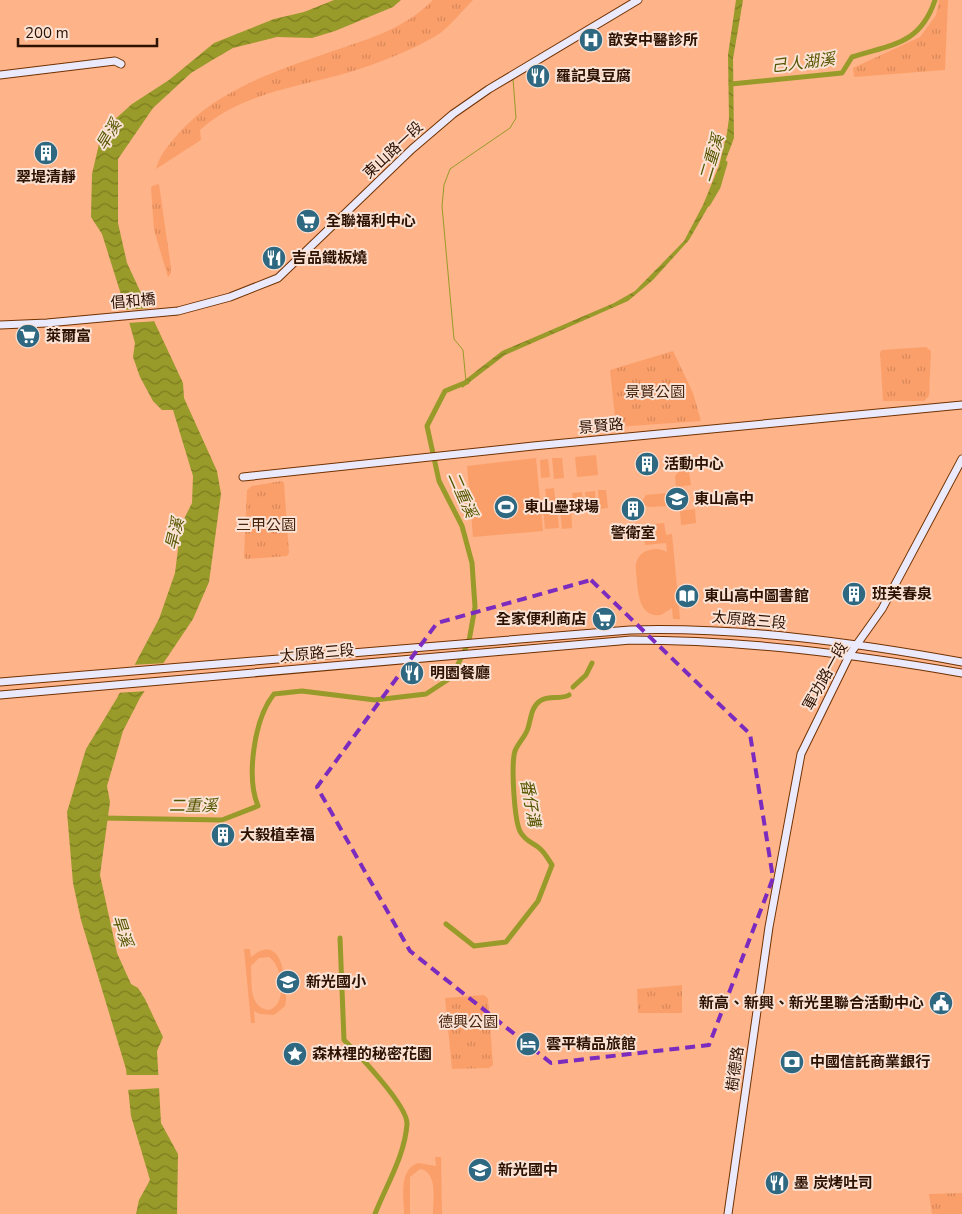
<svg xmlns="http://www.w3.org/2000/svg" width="962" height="1214" viewBox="0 0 962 1214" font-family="'Nunito Sans','Noto Sans TC',sans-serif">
<defs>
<pattern id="park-tufts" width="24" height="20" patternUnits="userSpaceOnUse" patternTransform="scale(1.25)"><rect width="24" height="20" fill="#fb9f6a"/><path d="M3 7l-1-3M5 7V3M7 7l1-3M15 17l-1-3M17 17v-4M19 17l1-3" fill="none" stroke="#d7885a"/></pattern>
<pattern id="water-waves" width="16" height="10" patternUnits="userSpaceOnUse" patternTransform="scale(1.25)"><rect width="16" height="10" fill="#989a29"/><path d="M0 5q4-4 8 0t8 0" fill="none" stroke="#7c7c21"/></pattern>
</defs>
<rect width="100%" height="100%" fill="#feb389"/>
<g fill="url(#park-tufts)">
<path d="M 433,0 L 473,0 C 463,10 454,21 444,30 C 427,45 366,68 343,74 C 293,88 240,94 200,130 L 201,140 L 156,169 C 160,154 168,146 178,134 C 217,89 281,69 336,50 C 372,38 405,28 433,0 Z"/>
<path d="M 939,0 L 948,0 L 945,70 L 854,77 L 853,68 L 920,37 L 936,15 Z"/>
<path d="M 159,184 L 171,268 L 171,273 L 168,277 L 154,230 L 151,188 L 152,186 Z"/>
<path d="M 926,347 L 931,351 L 929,396 L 924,401 L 883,401 L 880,352 L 882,350 Z"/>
<path d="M 673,351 L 693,393 L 701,421 L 616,427 L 610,370 Z"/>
<path d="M 282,481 L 284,483 L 289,553 L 287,556 L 246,559 L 244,557 L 247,490 L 252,486 Z"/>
<path d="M 682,985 L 682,1013 L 638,1013 L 637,989 Z"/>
<path d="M 484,995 L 488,999 L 493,1065 L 489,1068 L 452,1069 L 445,998 Z"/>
<path d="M 962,1193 L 962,1214 L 932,1214 L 929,1194 Z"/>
</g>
<g fill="#fb9f6a" fill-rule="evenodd">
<path d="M 596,455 L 598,475 L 577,477 L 575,457 Z"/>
<path d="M 536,458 L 543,531 L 473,537 L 467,466 Z"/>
<path d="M 552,458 L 562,458 L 564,478 L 554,479 Z"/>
<path d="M 548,459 L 550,477 L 541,478 L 540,460 Z"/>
<path d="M 681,469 L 689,472 L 691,485 L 676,487 L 675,476 Z"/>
<path d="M 554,488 L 556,505 L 547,506 L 545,489 Z"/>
<path d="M 598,490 L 606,490 L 608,508 L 599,509 Z"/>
<path d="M 595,491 L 596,509 L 587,510 L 585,492 Z"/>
<path d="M 582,492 L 584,510 L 574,511 L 572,493 Z"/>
<path d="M 667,493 L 668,506 L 649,507 L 644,505 L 643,500 L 646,495 Z"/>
<path d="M 557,508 L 559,528 L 545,529 L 543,510 Z"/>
<path d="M 571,508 L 572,528 L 562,529 L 560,509 Z"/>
<path d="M 695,509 L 696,523 L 681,525 L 680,511 Z"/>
<path d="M 664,523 L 666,535 L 672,534 L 680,619 L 673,619 L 672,608 L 661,615 C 641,617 639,599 637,583 C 637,577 635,569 636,564 C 639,549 657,546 667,552 L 666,543 L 645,545 L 643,525 Z"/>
<path d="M 244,949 L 250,949 L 251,957 C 278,935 284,967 285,987 C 286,993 287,1000 285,1006 L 274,1015 L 260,1014 L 254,1011 L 255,1023 L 251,1023 ZM 259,958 L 269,957 C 283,967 288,1004 269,1010 C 248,1008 252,982 251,966 Z"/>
<path d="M 435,1157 L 441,1157 L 442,1214 L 433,1214 C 433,1200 438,1172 420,1169 L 410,1177 L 410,1214 L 404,1214 C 404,1197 398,1170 418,1163 L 436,1166 Z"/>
</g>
<g fill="url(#water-waves)">
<path d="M 334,0 L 401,0 L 393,7 L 335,31 L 312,38 L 277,37 L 233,48 L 214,59 L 191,73 L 153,108 L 118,159 L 118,223 L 127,263 L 183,383 L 184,398 L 217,471 L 221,494 L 209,582 L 193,619 L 140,698 L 123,731 L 107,786 L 110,802 L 100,875 L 117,953 L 131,984 L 138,988 L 145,999 L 163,1037 L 157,1051 L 161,1123 L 178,1154 L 177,1214 L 136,1214 L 139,1200 L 150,1180 L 131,1116 L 126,1069 L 81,920 L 73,883 L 67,812 L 86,749 L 117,698 L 159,619 L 175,573 L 181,525 L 192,503 L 193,476 L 173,410 L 162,410 L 153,401 L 140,377 L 133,357 L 135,343 L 124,304 L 102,234 L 91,217 L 92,174 L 99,144 L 112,122 L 132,104 L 169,80 L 214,43 L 274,19 L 304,12 Z"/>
<path d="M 736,0 L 743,0 L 733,59 L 734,138 L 708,207 L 689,240 L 653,280 L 628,301 L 505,355 L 462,388 L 461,383 L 502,351 L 614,303 L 635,291 L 684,241 L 703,205 L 719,166 L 727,133 L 729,118 L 728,55 Z"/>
</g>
<g fill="#feb389">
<path d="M 151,308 L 158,321 L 127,323 L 123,310 Z"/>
<path d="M 168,663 L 148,691 L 116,693 L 131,665 Z"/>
<path d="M 124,1075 L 161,1075 L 162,1088 L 126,1090 Z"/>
</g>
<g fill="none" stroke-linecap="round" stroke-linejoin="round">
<path stroke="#989a29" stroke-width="1" d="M 466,382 L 463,350 L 454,339 L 442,206 L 444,185 L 450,169 L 510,128 L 516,118 L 513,79"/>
<g stroke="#989a29" stroke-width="5">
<path d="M 731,84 L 842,73 L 852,57 C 892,44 920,45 935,0"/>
<path d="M 708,204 L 718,187 L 725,163"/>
<path d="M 573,687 L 586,675 L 592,663"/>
<path d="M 101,818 L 222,820 L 258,806 C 246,777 254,719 274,694 L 302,691 L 375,700 L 426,694 L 452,677 L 469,641 L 475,607 L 472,563 L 462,526 L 439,481 L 427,426 L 445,391 L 467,382"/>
<path d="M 446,924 L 474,946 L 506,942 L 538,901 L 552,865 C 548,859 544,851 538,847 C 531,842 526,841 521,833 C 514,823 511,764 515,751 C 518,743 526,736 528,728 C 531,719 531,707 540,701 C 549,695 561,700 569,695"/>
<path d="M 340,938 L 344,1040 C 358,1054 408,1106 407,1124 C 405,1155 386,1186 375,1214"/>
</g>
<g stroke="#703100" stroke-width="9">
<g id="secondary">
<path d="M 0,75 L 115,61 L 121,64"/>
<path d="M 0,325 L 47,323 L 178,311 L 230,297 L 278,278 L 412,149 L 453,114 L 489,89 L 638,0"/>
<path d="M 243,477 L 533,446 L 962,405"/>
<path d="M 0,682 L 630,630 C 741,627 852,642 962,662"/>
<path d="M 0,695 L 631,640 C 744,640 851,654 962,673"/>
<path d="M 728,1214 L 769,927 L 801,754 L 850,654 L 882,609 L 962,459"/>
</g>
</g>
<use href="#secondary" stroke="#ebe9fc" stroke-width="7"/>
</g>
<path fill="none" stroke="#7b2cbf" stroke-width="4" stroke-dasharray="10 6" stroke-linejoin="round" d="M 591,580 L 750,734 L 773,878 L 709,1045 L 551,1063 L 410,951 L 317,787 L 437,623 Z"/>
<defs>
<g id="hospital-disc" transform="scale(1.25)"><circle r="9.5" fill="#2f6881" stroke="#fae2d5"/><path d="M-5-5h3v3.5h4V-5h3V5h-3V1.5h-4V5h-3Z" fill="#fff"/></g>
<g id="restaurant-disc" transform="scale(1.25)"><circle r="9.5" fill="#2f6881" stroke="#fae2d5"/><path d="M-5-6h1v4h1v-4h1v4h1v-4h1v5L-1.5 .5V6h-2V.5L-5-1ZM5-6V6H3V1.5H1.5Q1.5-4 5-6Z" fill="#fff"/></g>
<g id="building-disc" transform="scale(1.25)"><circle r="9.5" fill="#2f6881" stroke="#fae2d5"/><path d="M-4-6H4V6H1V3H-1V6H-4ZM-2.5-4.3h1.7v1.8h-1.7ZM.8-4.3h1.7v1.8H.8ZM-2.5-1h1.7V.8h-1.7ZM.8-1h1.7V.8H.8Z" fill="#fff"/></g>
<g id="supermarket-disc" transform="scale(1.25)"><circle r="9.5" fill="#2f6881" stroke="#fae2d5"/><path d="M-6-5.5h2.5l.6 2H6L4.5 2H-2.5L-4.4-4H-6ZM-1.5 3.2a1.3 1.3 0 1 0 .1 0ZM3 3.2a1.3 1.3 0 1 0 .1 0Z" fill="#fff"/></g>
<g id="school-disc" transform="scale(1.25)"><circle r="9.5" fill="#2f6881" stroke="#fae2d5"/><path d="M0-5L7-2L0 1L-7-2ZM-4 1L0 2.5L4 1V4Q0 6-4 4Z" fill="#fff"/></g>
<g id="stadium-disc" transform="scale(1.25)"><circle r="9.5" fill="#2f6881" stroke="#fae2d5"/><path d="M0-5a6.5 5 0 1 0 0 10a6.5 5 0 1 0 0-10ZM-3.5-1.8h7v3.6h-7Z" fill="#fff"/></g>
<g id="library-disc" transform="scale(1.25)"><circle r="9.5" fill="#2f6881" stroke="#fae2d5"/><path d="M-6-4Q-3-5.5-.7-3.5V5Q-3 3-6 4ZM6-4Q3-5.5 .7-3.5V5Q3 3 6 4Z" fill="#fff"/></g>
<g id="civic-disc" transform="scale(1.25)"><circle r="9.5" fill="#2f6881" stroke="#fae2d5"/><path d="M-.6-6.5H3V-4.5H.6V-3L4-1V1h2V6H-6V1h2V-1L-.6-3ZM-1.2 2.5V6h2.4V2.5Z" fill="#fff"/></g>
<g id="hotel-disc" transform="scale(1.25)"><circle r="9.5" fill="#2f6881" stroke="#fae2d5"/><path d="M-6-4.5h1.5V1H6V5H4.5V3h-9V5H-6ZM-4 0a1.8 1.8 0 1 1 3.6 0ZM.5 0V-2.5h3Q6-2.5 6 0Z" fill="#fff"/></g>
<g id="sight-disc" transform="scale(1.25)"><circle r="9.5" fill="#2f6881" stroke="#fae2d5"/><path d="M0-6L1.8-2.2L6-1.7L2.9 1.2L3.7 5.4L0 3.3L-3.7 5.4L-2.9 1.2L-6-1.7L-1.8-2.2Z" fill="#fff"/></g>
<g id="bank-disc" transform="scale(1.25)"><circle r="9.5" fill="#2f6881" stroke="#fae2d5"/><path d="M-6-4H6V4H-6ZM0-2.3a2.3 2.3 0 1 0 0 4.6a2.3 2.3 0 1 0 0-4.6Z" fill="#fff"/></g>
</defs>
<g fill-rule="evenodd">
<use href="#hospital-disc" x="591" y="40"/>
<use href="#restaurant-disc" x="538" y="76"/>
<use href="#building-disc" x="46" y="153"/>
<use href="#supermarket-disc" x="308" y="221"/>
<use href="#restaurant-disc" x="274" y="258"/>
<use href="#supermarket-disc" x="28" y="336"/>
<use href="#building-disc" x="647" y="464"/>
<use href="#school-disc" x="677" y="499"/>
<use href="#stadium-disc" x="506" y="507"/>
<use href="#building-disc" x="633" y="509"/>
<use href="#building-disc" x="854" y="594"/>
<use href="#library-disc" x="687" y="596"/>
<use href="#supermarket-disc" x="604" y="619"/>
<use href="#restaurant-disc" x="412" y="673"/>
<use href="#building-disc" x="223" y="835"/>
<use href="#school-disc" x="288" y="982"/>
<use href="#civic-disc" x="941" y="1003"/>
<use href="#hotel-disc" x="528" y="1044"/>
<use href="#sight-disc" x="295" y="1054"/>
<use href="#bank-disc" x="792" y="1062"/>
<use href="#school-disc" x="480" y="1170"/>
<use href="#restaurant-disc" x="777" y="1183"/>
</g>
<g text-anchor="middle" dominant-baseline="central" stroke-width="4" stroke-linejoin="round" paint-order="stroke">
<g font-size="15" font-weight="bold" fill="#2d1202" stroke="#fae2d5" text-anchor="start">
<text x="608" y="40">歆安中醫診所</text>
<text x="556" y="76">羅記臭豆腐</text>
<text x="46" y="177" text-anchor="middle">翠堤清靜</text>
<text x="326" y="221">全聯福利中心</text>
<text x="292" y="258">吉品鐵板燒</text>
<text x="46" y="336">萊爾富</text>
<text x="664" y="464">活動中心</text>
<text x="694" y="499">東山高中</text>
<text x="524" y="507">東山壘球場</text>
<text x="633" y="533" text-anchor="middle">警衛室</text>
<text x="872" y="594">班芙春泉</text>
<text x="704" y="596">東山高中圖書館</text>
<text x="586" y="619" text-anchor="end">全家便利商店</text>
<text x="430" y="673">明園餐廳</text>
<text x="240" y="835">大毅植幸福</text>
<text x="306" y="982">新光國小</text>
<text x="924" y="1003" text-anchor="end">新高、新興、新光里聯合活動中心</text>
<text x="546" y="1044">雲平精品旅館</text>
<text x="312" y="1054">森林裡的秘密花園</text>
<text x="810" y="1062">中國信託商業銀行</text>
<text x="498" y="1170">新光國中</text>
<text x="794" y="1183">墨 炭烤吐司</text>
</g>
<g font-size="15" fill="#2d1202" stroke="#fae2d5">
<text transform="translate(393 150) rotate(-43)">東山路一段</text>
<text transform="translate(133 301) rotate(-5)">倡和橋</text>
<text transform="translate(601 426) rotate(-5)">景賢路</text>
<text transform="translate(749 620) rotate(5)">太原路三段</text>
<text transform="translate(317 653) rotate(-5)">太原路三段</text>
<text transform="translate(825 676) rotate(-61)">軍功路一段</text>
<text transform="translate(735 1069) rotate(-82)">樹德路</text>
</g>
<g font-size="15" fill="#47240d" stroke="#fae2d5">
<text x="655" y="392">景賢公園</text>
<text x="266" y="525">三甲公園</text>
<text x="468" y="1022">德興公園</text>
</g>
<g font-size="16" font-style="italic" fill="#555600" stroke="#fae2d5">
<text transform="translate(803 63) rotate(-7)">己人湖溪</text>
<text transform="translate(109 135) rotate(-59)">旱溪</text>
<text transform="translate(712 158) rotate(-73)">二重溪</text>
<text transform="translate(462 495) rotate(66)">二重溪</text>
<text transform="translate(175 534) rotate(-76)">旱溪</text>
<text transform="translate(530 803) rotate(80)">番仔溝</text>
<text x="193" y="806">二重溪</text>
<text transform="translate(122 931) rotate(72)">旱溪</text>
</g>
</g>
<path d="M18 38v8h139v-8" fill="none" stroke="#2d1202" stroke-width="2.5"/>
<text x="25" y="38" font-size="15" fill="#2d1202" stroke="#fae2d5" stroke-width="4" paint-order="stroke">200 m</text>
</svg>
